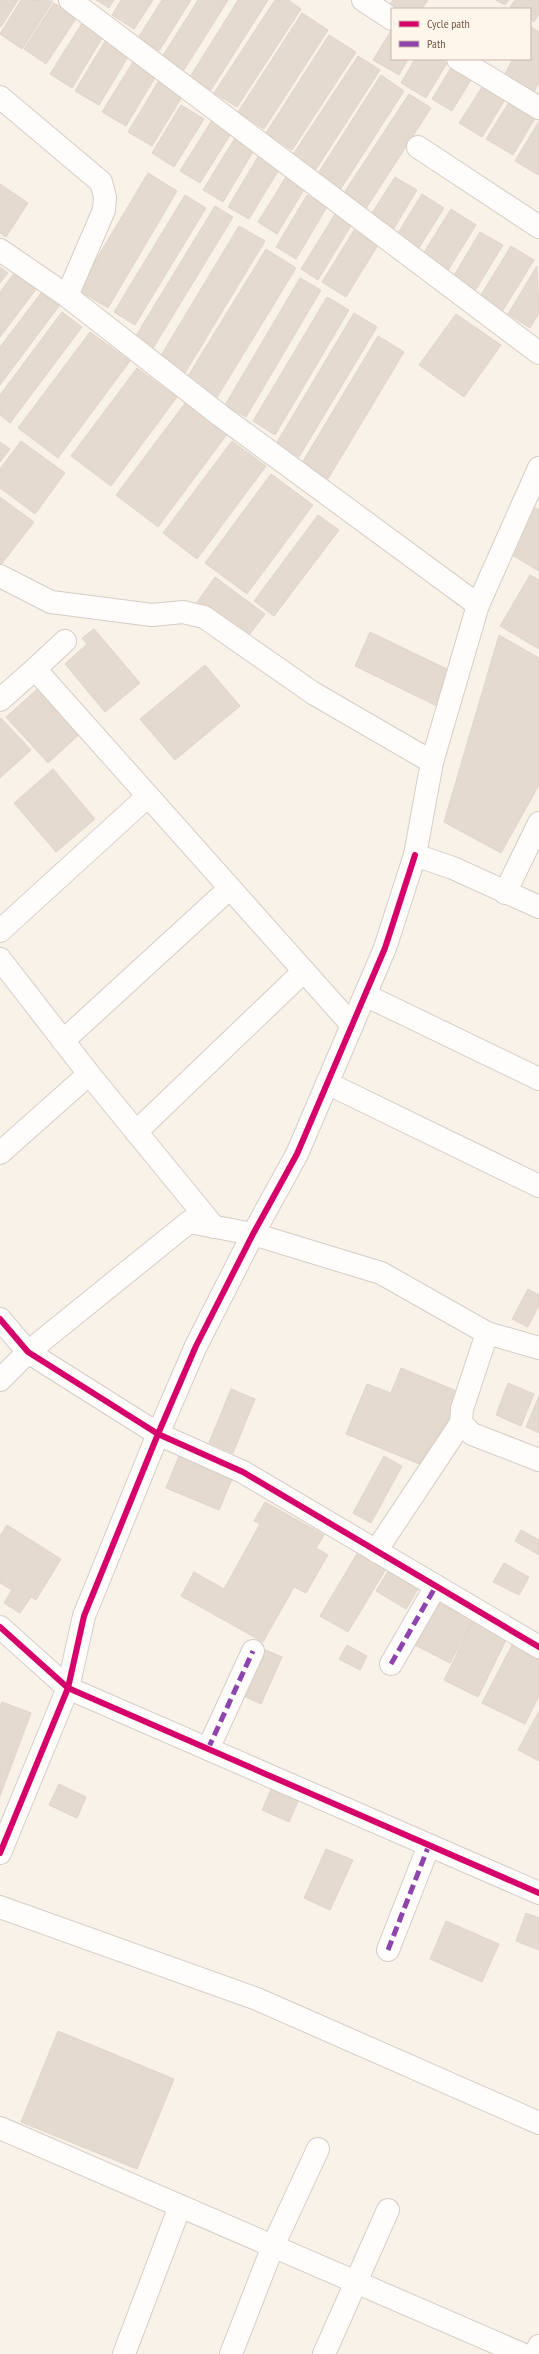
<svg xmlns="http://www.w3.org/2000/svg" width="539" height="2354" viewBox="0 0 539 2354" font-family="'PT Sans Narrow',sans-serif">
<rect width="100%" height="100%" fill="#f8f2e9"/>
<g fill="#e5dad0" stroke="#e1d4cb">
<path d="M 0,0 L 18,0 L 1,27 L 0,26 Z"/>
<path d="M 21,0 L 53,1 L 22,49 L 0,34 Z"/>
<path d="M 96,0 L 114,0 L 109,8 Z"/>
<path d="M 121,0 L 153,0 L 134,29 L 112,15 Z"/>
<path d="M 162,0 L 191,0 L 159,51 L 138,38 Z"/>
<path d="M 198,0 L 228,0 L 184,70 L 162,57 Z"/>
<path d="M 238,0 L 268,0 L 211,90 L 190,77 Z"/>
<path d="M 275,0 L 288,0 L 301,9 L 237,107 L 214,93 Z"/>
<path d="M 393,0 L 428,0 L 422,9 L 392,9 L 388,7 Z"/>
<path d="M 496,0 L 509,0 L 505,5 Z"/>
<path d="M 515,0 L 539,0 L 539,14 L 534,22 L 530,19 L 530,9 L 510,7 Z"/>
<path d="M 54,3 L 77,17 L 46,64 L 24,49 Z"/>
<path d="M 302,13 L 328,30 L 264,129 L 238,112 Z"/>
<path d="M 86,17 L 107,30 L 72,88 L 50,74 Z"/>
<path d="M 531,27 L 539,32 L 539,83 L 532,95 L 502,79 L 513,59 L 530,59 Z"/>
<path d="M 392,29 L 392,59 L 408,59 L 399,75 L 373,60 Z"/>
<path d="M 329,35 L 356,52 L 292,150 L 266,133 Z"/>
<path d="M 107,38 L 131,52 L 99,105 L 75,91 Z"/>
<path d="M 358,56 L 380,70 L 313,174 L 290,159 Z"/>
<path d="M 136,57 L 159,71 L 126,126 L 102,112 Z"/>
<path d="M 415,59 L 441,59 L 447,63 L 426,98 L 401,83 Z"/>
<path d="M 452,66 L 472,78 L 452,111 L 432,99 Z"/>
<path d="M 381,75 L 404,91 L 340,190 L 317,175 Z"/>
<path d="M 161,77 L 185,92 L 152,146 L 128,132 Z"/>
<path d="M 484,84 L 506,98 L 482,137 L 459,123 Z"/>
<path d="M 409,94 L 431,108 L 365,210 L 342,196 Z"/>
<path d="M 511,99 L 537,115 L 513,155 L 486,139 Z"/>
<path d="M 181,105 L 204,119 L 174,167 L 152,153 Z"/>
<path d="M 212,120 L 232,132 L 200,183 L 180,171 Z"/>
<path d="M 539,121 L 539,174 L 538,175 L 515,161 Z"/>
<path d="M 235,138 L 254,150 L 223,202 L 203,190 Z"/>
<path d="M 259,155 L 280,168 L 249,219 L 228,207 Z"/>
<path d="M 148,173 L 177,191 L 108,308 L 78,290 Z"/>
<path d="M 286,177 L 305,188 L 277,234 L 258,222 Z"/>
<path d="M 395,177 L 417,190 L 393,230 L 370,216 Z"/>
<path d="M 0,184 L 28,203 L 6,237 L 0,233 Z"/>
<path d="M 422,194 L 444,208 L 417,251 L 395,238 Z"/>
<path d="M 185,195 L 206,208 L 135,325 L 114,312 Z"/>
<path d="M 307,195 L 327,207 L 296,259 L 276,247 Z"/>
<path d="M 215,206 L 233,217 L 152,350 L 134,339 Z"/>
<path d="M 451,209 L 476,225 L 447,272 L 421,257 Z"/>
<path d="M 335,214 L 352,224 L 318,280 L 301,269 Z"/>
<path d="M 239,226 L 265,241 L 185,373 L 160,357 Z"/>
<path d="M 354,230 L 378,245 L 346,297 L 322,282 Z"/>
<path d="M 480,232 L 503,245 L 475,291 L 453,277 Z"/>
<path d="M 511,246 L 534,260 L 502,312 L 479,298 Z"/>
<path d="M 266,249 L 296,268 L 216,399 L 185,381 Z"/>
<path d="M 537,266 L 539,313 L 530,328 L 508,314 Z"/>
<path d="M 0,267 L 8,273 L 0,283 Z"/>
<path d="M 15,272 L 37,288 L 0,337 L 0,292 Z"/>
<path d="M 300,278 L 321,290 L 246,417 L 225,405 Z"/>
<path d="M 41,293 L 59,306 L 0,385 L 0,347 Z"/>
<path d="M 327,297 L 349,310 L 275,435 L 253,421 Z"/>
<path d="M 62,312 L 82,327 L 10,423 L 0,415 L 0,395 Z"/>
<path d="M 354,313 L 377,327 L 299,457 L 276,444 Z"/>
<path d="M 456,314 L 501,345 L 464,397 L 419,365 Z"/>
<path d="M 90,332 L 130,361 L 58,458 L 18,428 Z"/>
<path d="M 378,336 L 404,352 L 328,479 L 302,463 Z"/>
<path d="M 137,368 L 177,397 L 111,486 L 71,456 Z"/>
<path d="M 189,398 L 231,429 L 158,527 L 116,495 Z"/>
<path d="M 21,441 L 65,473 L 35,514 L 0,488 L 0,469 Z"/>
<path d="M 232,441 L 266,466 L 197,559 L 163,533 Z"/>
<path d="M 0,442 L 10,449 L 0,462 Z"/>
<path d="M 271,474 L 313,505 L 247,594 L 205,563 Z"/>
<path d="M 0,497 L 34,522 L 0,566 Z"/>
<path d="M 534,507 L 539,510 L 539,571 L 507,552 Z"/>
<path d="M 318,515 L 339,530 L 274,616 L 254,601 Z"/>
<path d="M 530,575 L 539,580 L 539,649 L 500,626 Z"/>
<path d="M 215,577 L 265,614 L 244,642 L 195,605 Z"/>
<path d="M 94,629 L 140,683 L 105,712 L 65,664 L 87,644 L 82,638 Z"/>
<path d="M 370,632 L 453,672 L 437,706 L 355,666 Z"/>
<path d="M 499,635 L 539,658 L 539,785 L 501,853 L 444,822 Z"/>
<path d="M 205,665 L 240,706 L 175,760 L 140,719 Z"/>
<path d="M 43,684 L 84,730 L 48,763 L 6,717 Z"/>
<path d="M 1,718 L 31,750 L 0,778 L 0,719 Z"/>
<path d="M 53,769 L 95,819 L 56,852 L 14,803 Z"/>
<path d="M 528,1289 L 539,1295 L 539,1305 L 528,1327 L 512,1319 Z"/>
<path d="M 401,1368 L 459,1392 L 429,1468 L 346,1434 L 367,1384 L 391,1393 Z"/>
<path d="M 508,1383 L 534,1394 L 521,1426 L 496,1415 Z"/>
<path d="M 231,1389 L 255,1399 L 233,1453 L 209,1443 Z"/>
<path d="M 539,1396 L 539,1433 L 526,1427 Z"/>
<path d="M 181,1451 L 235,1472 L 219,1510 L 166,1488 Z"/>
<path d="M 384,1456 L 402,1466 L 371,1523 L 353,1513 Z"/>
<path d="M 265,1502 L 324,1535 L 316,1548 L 328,1555 L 306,1593 L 294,1587 L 263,1642 L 181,1596 L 194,1572 L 224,1589 L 260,1524 L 254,1521 Z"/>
<path d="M 7,1525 L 61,1559 L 36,1600 L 31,1597 L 20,1613 L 4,1603 L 12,1590 L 0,1583 L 0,1536 Z"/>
<path d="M 521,1530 L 539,1540 L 539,1555 L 515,1541 Z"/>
<path d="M 358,1552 L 386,1569 L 348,1632 L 320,1616 Z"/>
<path d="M 504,1563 L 529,1577 L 519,1595 L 493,1582 Z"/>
<path d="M 388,1571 L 418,1589 L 406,1609 L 376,1591 Z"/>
<path d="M 431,1599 L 473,1620 L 450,1663 L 409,1642 Z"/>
<path d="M 473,1621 L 507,1638 L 478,1697 L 444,1680 Z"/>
<path d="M 514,1641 L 539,1654 L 539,1696 L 525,1724 L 482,1703 Z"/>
<path d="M 347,1645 L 367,1656 L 360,1670 L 339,1659 Z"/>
<path d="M 258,1647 L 282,1657 L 261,1704 L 237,1693 Z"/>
<path d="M 2,1702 L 31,1713 L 0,1796 L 0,1707 Z"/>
<path d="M 539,1711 L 539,1761 L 518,1750 Z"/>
<path d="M 59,1784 L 86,1797 L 77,1818 L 49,1805 Z"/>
<path d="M 273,1785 L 300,1797 L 289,1822 L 262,1810 Z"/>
<path d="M 326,1849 L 353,1860 L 330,1910 L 304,1898 Z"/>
<path d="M 526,1913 L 539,1918 L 539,1950 L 516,1941 Z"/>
<path d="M 446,1921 L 499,1944 L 482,1982 L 430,1959 Z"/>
<path d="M 58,2031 L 174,2079 L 137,2169 L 21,2122 Z"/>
</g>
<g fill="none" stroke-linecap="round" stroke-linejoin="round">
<g stroke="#d6cdc6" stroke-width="24">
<g id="minor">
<path d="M 70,0 L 539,353"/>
<path d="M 363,0 L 392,19"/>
<path d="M 458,59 L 539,108"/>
<path d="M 0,97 L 101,182 L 105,197 L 104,210 L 67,296"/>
<path d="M 418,147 L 539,227"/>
<path d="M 0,250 L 67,296 L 221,416 L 478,605"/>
<path d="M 539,468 L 478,605 L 432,762 L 415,855 L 453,868 L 539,907"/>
<path d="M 0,576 L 51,602 L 152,615 L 183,612 L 204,617 L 313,693 L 432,762"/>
<path d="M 35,669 L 65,641"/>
<path d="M 0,700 L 35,669 L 352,1025"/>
<path d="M 505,893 L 539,823"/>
<path d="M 0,931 L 148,796"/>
<path d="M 0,959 L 89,1074 L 214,1227"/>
<path d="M 365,995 L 539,1079"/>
<path d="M 63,1041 L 230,888"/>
<path d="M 327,1083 L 539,1186"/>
<path d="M 136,1132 L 304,971"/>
<path d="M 0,1153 L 89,1074"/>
<path d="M 0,1319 L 28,1352 L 158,1434 L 243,1472 L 539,1647"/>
<path d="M 487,1333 L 462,1409 L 461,1423 L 472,1434 L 539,1460"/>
<path d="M 0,1380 L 28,1352 L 189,1222 L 253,1234 L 381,1273 L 487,1333 L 539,1348"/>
<path d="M 376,1551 L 461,1423"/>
<path d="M 0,1627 L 68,1688 L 539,1893"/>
<path d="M 391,1664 L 436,1586"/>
<path d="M 208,1749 L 253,1651"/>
<path d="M 0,1853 L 68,1688 L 84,1616 L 158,1434 L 196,1346 L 253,1234 L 297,1154 L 385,948 L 415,855"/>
<path d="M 0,1907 L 257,1999 L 539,2123"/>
<path d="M 388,1950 L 429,1845"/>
<path d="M 0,2128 L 522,2354"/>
<path d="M 124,2354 L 180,2206"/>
<path d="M 231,2354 L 273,2246 L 318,2149"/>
<path d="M 324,2354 L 388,2210"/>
<path d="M 535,2354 L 539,2346"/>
</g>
</g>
<use href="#minor" stroke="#fefdfc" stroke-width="22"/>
<g stroke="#8e44ad" stroke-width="5" stroke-dasharray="10 5" stroke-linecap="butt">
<path d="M 391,1664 L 436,1586"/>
<path d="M 208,1749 L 253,1651"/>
<path d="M 388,1950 L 429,1845"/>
</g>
<g stroke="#fff6eb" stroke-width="8">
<g id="cycleway">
<path d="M 0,1319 L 28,1352 L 158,1434 L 243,1472 L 539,1647"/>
<path d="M 0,1627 L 68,1688 L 539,1893"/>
<path d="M 0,1853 L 68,1688 L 84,1616 L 158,1434 L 196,1346 L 253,1234 L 297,1154 L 385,948 L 415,855"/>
</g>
</g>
<use href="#cycleway" stroke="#d6006c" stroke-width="6"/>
</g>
<rect x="391" y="8" width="140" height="52" fill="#fff6eb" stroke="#c9b6a9"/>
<rect x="399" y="21" width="20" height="6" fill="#d6006c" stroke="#c9b6a9"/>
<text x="427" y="28" font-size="12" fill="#785747">Cycle path</text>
<rect x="399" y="41" width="20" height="6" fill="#8e44ad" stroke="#c9b6a9"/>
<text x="427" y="48" font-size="12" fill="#785747">Path</text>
</svg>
